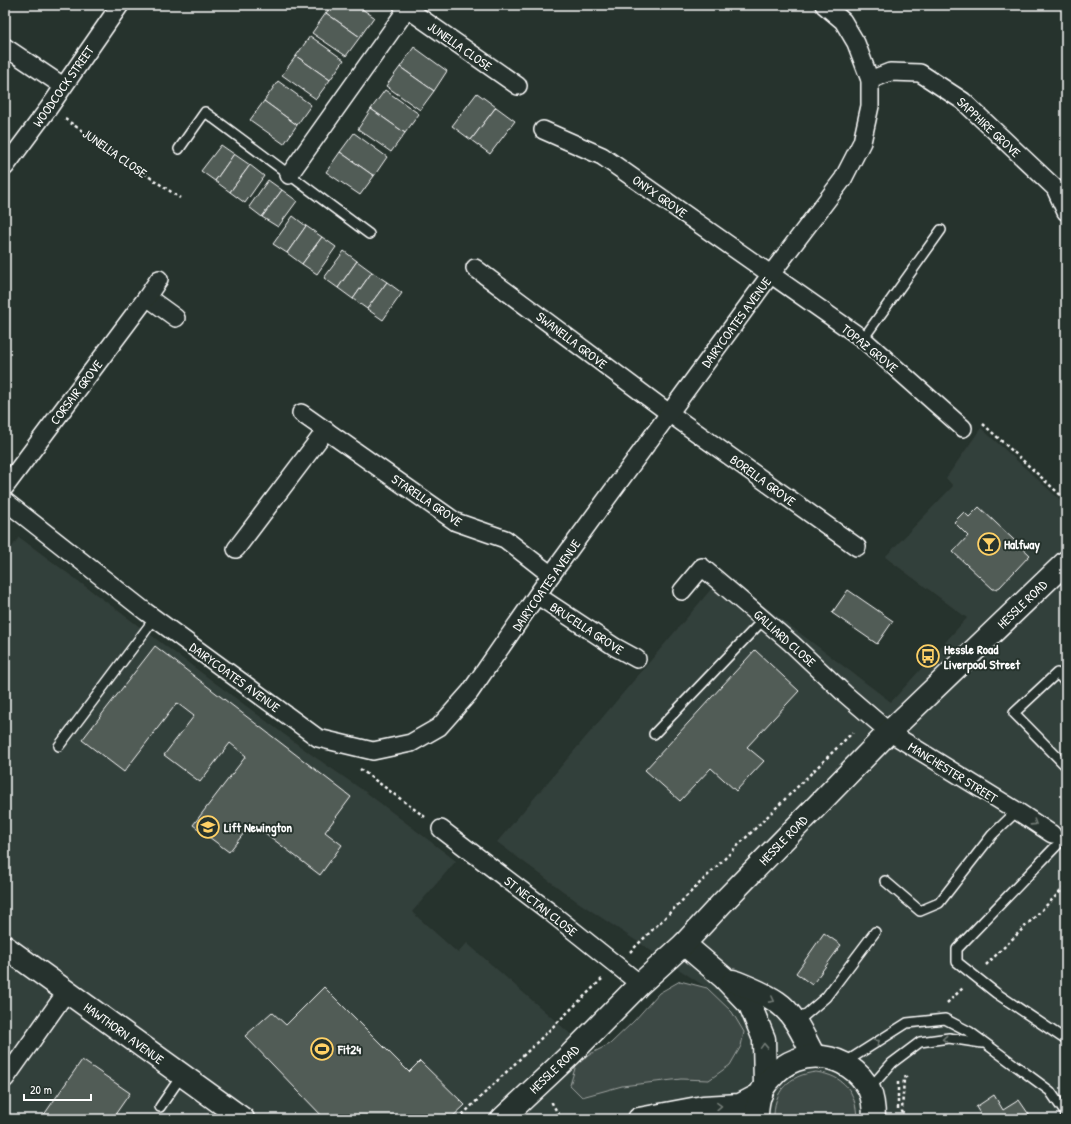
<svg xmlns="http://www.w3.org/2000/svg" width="1071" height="1124" viewBox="0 0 1071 1124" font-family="'Patrick Hand',sans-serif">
<rect width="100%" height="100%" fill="#26332d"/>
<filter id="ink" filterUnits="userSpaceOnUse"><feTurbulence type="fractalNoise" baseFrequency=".025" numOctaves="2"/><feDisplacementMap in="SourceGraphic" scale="8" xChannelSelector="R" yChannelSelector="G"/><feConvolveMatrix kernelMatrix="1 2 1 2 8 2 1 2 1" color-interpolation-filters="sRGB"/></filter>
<g filter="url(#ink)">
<path fill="#333f3a" d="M 981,428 L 1066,505 L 1066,1119 L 857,1119 L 856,1106 L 853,1095 L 806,1073 L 794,1078 L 784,1086 L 773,1110 L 774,1119 L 5,1119 L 5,557 L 19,537 L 312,755 L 367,793 L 456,861 L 412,912 L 458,953 L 467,943 L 592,1053 L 576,1065 L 582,1097 L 622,1086 L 681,1079 L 709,1080 L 707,988 L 575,900 L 497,842 L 723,575 L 891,702 L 967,618 L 885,557 L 953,486 L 946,478 Z"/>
<g fill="#3e4944" stroke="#9ea4a2">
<path d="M 680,981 L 707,988 L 732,1012 L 744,1032 L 741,1046 L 730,1065 L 709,1080 L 681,1079 L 622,1086 L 582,1097 L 570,1085 L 576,1065 L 592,1053 L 610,1044 L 634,1021 L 659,993 Z"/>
<path d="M 816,1072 C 844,1076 856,1091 857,1119 L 774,1119 C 773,1091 789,1075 816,1072 Z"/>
</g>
<g fill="#515c57" stroke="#fff">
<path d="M 332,5 L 356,5 L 374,17 L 360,37 L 326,13 Z"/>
<path d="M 326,13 L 360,37 L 346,56 L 312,33 Z"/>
<path d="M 310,36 L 344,60 L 330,80 L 296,56 Z"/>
<path d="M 414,47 L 447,71 L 434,91 L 400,67 Z"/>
<path d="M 296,56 L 330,80 L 316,99 L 282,75 Z"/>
<path d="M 400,67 L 434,91 L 420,110 L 386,86 Z"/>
<path d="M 278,81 L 311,105 L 297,125 L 264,101 Z"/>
<path d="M 385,90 L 419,114 L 405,133 L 371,109 Z"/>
<path d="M 477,93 L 496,107 L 471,140 L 452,126 Z"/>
<path d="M 264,101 L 297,125 L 284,144 L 250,120 Z"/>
<path d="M 496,107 L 515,121 L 490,154 L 471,140 Z"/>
<path d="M 371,109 L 405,133 L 391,152 L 358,129 Z"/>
<path d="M 354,133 L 387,157 L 374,176 L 340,152 Z"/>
<path d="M 221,145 L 234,154 L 215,181 L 201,171 Z"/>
<path d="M 340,152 L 374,176 L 360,195 L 326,172 Z"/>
<path d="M 234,154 L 250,165 L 230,192 L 215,181 Z"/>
<path d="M 250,165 L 264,176 L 245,203 L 230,192 Z"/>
<path d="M 268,180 L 282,190 L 262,217 L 249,207 Z"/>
<path d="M 282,190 L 297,201 L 278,227 L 262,217 Z"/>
<path d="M 293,216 L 306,226 L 287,253 L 273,244 Z"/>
<path d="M 306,226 L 322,237 L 302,264 L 287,253 Z"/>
<path d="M 322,237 L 336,247 L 317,274 L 302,264 Z"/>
<path d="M 344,251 L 357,261 L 338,288 L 324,278 Z"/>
<path d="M 357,261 L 372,272 L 353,299 L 338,288 Z"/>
<path d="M 372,272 L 387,282 L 367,309 L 353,299 Z"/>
<path d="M 387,282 L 402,293 L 383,320 L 367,309 Z"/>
<path d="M 979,507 L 1030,555 L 1000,587 L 996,589 L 993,589 L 953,552 L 968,536 L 954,522 L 964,512 L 969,517 Z"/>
<path d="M 848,590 L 893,621 L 877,644 L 832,613 Z"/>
<path d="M 155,646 L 351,797 L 325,832 L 342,845 L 320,875 L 252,823 L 229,852 L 193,825 L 246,756 L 230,743 L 200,782 L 164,755 L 194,716 L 177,703 L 124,772 L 82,740 Z"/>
<path d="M 755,650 L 799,691 L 747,747 L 764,761 L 736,791 L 711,768 L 680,801 L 645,770 Z"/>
<path d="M 824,933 L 841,945 L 812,985 L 796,973 Z"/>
<path d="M 324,987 L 409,1072 L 420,1061 L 465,1105 L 450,1119 L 325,1119 L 245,1036 L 272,1012 L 286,1025 Z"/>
<path d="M 82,1060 L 130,1093 L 112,1119 L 41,1119 Z"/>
<path d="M 994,1095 L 1003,1110 L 1019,1100 L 1032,1119 L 981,1119 L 983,1118 L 976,1107 Z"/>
</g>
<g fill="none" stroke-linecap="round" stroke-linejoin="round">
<g stroke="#fff" stroke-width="12">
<g id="lane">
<path d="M 179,149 L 205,112 L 369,234"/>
<path d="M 863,339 L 941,230"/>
<path d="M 1066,683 L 1057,673 L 1014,713 L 1066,766"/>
<path d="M 654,734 L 764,619"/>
<path d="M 59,746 L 155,618"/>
<path d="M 1052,834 L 1060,842 L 957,949 L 957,962 L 996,993 L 1066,1040"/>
<path d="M 885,881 L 920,911 L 939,903 L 992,835 L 1017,811"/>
<path d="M 796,1023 L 826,997 L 875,932"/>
<path d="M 844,1063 L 907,1023 L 945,1019 L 970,1032 L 1050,1091 L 1066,1114"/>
<path d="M 869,1089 L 892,1063 L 920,1042 L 949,1038 L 982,1043"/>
<path d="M 160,1107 L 182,1075"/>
</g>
</g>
<g stroke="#fff" stroke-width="20">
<g id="street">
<path d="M 402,5 L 518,86"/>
<path d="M 5,47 L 63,86"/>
<path d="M 870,80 L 890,72 L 920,73 L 963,101 L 1055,188 L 1066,212"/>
<path d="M 543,130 L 602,156 L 863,339 L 963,428"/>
<path d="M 5,167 L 48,109 L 120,5"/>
<path d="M 289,175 L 407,9"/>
<path d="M 475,268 L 669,413 L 857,547"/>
<path d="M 147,297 L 176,318"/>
<path d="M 301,413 L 456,522 L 505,539 L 551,575"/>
<path d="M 5,487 L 147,297 L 159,279"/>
<path d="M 5,501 L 146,612 L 318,738 L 373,751 L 411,743 L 439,727 L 470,692 L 551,575 L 771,274 L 843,179 L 862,142 L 870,106 L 870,80 L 856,43 L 843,21 L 824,5"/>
<path d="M 236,549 L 326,430"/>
<path d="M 682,591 L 702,567 L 791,643 L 845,694 L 889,732 L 1017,811 L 1052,834"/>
<path d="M 538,596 L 615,647 L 637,659"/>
<path d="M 441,829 L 550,912 L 640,984"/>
<path d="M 5,1079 L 67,991"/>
</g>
</g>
<g stroke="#fff" stroke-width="25">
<g id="secondary">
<path d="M 684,944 L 724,978 L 750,1005 L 764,1039 L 765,1085"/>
<path d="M 5,947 L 243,1119"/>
<path d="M 733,981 C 748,987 764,993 777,1002 C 795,1014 804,1038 814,1056"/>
<path d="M 502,1119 L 570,1055 L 640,984 L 684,944 L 722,903 L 889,732 L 1066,562"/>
</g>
</g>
<g stroke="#fff" stroke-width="25">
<g id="primary">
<path d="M 639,1119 L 703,1107 L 740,1105 L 761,1094"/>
<path d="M 757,1119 C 757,1114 757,1109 758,1104 C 759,1094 765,1084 772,1077 C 798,1045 850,1052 869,1089 C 873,1098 874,1109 874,1119"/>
</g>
</g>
<g stroke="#fff" stroke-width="2.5" stroke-dasharray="3 3" stroke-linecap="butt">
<path d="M 65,119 L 180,198"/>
<path d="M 983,424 L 1066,500"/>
<path d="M 360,769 L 425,817"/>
<path d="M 630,952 L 853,732"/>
<path d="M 986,965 L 1066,886"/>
<path d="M 947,1003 L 964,987"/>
<path d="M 552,1102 L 552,1103 L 561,1119"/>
<path d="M 898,1109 L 898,1080"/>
<path d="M 458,1119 L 602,979"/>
<path d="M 905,1119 L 902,1111 L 904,1078 L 908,1076"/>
</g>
<use href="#lane" stroke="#26332d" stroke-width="9"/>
<use href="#street" stroke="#26332d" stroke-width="17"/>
<use href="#secondary" stroke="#26332d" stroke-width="22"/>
<use href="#primary" stroke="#26332d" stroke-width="22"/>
</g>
<defs><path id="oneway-chevron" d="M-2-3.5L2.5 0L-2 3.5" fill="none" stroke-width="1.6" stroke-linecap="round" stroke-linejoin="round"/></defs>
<g stroke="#727a76">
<use href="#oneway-chevron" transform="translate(1034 823) rotate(33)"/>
<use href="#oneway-chevron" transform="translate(772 1000) rotate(28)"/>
<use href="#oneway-chevron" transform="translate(945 1039) rotate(175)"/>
<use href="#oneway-chevron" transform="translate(877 1042) rotate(-33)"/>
<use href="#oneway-chevron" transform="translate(764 1046) rotate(-92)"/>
<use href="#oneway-chevron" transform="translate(719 1106) rotate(-2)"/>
</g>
</g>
<defs>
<g id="bar-ring" transform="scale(1.15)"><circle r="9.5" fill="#26332d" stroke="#ffd166" stroke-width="1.5"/><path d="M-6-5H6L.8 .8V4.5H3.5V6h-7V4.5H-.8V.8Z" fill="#ffd166"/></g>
<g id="bus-ring" transform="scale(1.15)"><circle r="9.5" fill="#26332d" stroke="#ffd166" stroke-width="1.5"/><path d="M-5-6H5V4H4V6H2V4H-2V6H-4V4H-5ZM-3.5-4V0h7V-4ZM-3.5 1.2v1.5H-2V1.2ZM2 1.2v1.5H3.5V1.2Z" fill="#ffd166"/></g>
<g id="school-ring" transform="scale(1.15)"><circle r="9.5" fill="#26332d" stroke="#ffd166" stroke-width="1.5"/><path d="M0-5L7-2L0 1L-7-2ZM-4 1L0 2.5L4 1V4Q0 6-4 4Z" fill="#ffd166"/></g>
<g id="stadium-ring" transform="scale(1.15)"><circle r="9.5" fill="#26332d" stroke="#ffd166" stroke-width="1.5"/><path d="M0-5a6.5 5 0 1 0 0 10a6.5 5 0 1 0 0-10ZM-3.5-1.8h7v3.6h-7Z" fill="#ffd166"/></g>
</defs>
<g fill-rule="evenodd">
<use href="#bar-ring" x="989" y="544"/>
<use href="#bus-ring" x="928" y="656"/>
<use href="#school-ring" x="208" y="827"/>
<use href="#stadium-ring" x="322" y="1049"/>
</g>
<g text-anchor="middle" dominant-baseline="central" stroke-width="4" stroke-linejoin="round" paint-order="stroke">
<g font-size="13" fill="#fff" stroke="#26332d">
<text transform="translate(460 46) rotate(35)">JUNELLA CLOSE</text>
<text transform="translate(63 86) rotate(-55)">WOODCOCK STREET</text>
<text transform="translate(989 127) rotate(43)">SAPPHIRE GROVE</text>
<text transform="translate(115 153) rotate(35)">JUNELLA CLOSE</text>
<text transform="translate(660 196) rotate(35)">ONYX GROVE</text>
<text transform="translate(736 322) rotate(-54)">DAIRYCOATES AVENUE</text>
<text transform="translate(572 340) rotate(37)">SWANELLA GROVE</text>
<text transform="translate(870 348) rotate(39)">TOPAZ GROVE</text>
<text transform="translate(76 392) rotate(-53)">CORSAIR GROVE</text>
<text transform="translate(763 480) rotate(36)">BORELLA GROVE</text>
<text transform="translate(427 500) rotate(34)">STARELLA GROVE</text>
<text transform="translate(546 585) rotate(-55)">DAIRYCOATES AVENUE</text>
<text transform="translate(1022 604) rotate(-44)">HESSLE ROAD</text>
<text transform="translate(587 628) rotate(33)">BRUCELLA GROVE</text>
<text transform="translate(785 638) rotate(42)">GALLIARD CLOSE</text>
<text transform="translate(235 677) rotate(36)">DAIRYCOATES AVENUE</text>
<text transform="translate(953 772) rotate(32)">MANCHESTER STREET</text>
<text transform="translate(783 840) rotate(-46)">HESSLE ROAD</text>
<text transform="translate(541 906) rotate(38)">ST NECTAN CLOSE</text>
<text transform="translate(124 1033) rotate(36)">HAWTHORN AVENUE</text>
<text transform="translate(554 1069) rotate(-44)">HESSLE ROAD</text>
</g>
<g font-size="13" font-weight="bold" fill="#fff" stroke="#26332d" text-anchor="start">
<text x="1004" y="544">Halfway</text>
<text x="944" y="649">Hessle Road<tspan x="944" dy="15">Liverpool Street</tspan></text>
<text x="224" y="827">Lift Newington</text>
<text x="338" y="1049">Fit24</text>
</g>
</g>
<rect width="1071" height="1124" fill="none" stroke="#26332d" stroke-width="20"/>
<rect x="10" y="10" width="1051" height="1104" fill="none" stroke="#fff" stroke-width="1.5" filter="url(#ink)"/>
<path d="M24 1094v6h67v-6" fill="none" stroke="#ffffff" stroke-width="2"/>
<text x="30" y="1094" font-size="12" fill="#ffffff" stroke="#26332d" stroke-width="3" paint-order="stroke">20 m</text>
</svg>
